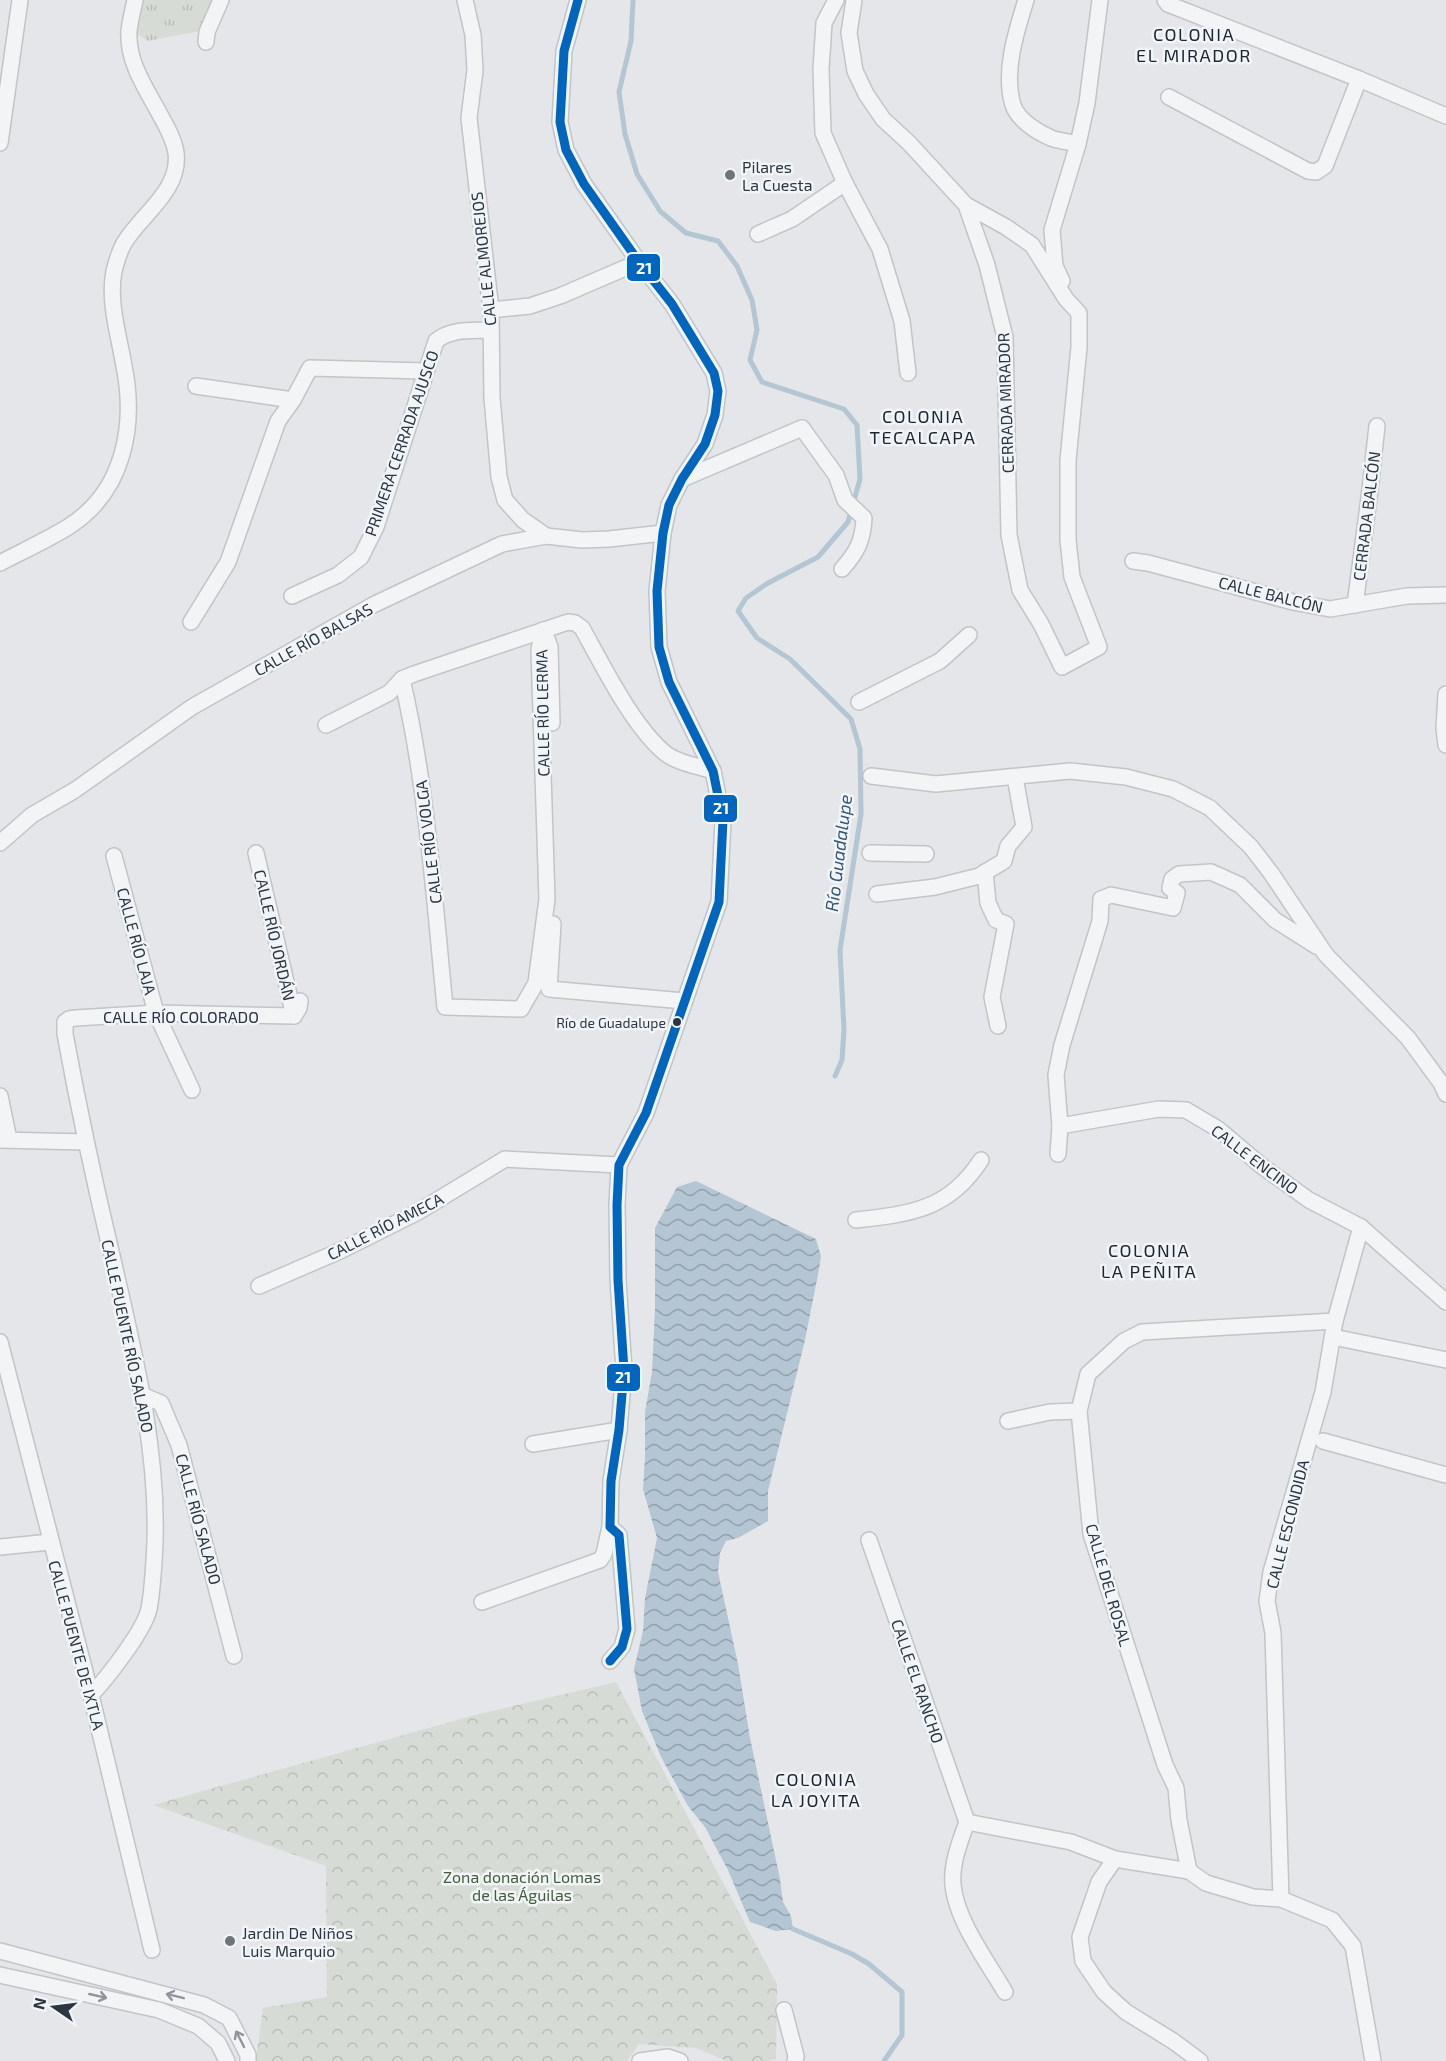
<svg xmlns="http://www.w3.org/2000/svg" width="1446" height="2061" viewBox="0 0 1446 2061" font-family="'Exo 2',sans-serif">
<defs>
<pattern id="grass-tufts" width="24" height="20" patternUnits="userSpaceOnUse" patternTransform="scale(1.5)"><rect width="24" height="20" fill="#d6dcd5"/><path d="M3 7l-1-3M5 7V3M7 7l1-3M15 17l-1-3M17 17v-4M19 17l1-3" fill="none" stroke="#b8bdb8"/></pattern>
<pattern id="forest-crowns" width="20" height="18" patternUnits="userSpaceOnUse" patternTransform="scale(1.5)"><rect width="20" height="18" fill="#d6dcd5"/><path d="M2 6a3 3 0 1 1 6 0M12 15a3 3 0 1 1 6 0" fill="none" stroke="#b8bdb8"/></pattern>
<pattern id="water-waves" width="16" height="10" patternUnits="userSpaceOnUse" patternTransform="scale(1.5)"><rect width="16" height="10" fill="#b4c5d3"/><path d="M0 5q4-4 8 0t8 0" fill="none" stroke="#93a1ad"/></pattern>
</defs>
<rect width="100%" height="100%" fill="#e4e6e9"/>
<path fill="url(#grass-tufts)" d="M 138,0 L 217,0 L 206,30 L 148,41 L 132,31 Z"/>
<path fill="url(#forest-crowns)" d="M 616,1682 L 777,1984 L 776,2059 L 765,2061 L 727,2061 L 696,2048 L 639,2044 L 627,2061 L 256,2061 L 263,2008 L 327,1997 L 326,1866 L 153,1805 L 475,1715 Z"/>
<path fill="url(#water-waves)" d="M 696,1181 L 816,1239 L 821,1256 L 819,1269 L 805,1340 L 768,1491 L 768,1521 L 738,1538 L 726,1541 L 720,1553 L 718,1572 L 738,1664 L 750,1738 L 780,1879 L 783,1902 L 791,1916 L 793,1929 L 776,1931 L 750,1922 L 728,1870 L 705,1827 L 688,1806 L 661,1757 L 642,1711 L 634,1669 L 643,1631 L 645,1598 L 657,1538 L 643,1489 L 645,1458 L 645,1412 L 652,1372 L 655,1309 L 655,1228 L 677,1187 Z"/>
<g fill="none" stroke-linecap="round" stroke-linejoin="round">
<g stroke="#b4c5d3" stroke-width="5">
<path d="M 633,0 L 631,41 L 619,92 L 625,134 L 637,174 L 660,211 L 686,233 L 718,241 L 737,266 L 752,300 L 757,330 L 750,360 L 762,382 L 844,409 L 857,425 L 860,479 L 848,522 L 818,557 L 768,583 L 746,598 L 738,611 L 757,638 L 790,659 L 851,719 L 860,749 L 861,814 L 840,950 L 844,1030 L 842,1060 L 835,1076"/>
<path d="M 793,1929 L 852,1954 L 869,1964 L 902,1992 L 902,2035 L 884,2061"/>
</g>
<g stroke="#c2c4c7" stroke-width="18">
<g id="street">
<path d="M 465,0 L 473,35 L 475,70 L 469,118 L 491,310 L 492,398 L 499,477 L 505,500 L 523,520 L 546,536"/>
<path d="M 578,0 L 564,51 L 560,122 L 566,150 L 584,184 L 639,262 L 672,304 L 714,373 L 718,391 L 715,415 L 705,444 L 682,479 L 669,505 L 663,533 L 657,591 L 659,647 L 669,682 L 713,771 L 723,820 L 719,902 L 646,1113 L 619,1165 L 617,1205 L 618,1280 L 624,1370 L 619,1430 L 611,1481 L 610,1527 L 619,1535 L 627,1629 L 622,1647 L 610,1661"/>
<path d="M 836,0 L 824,23 L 821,69 L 823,133 L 845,183 L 880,249 L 902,321 L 908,373"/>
<path d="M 854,0 L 849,33 L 855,71 L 866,94 L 883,119 L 909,143 L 966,205 L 1006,227 L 1032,245 L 1066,299 L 1079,313 L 1079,347 L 1068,460 L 1068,540 L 1072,577 L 1099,647 L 1062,667 L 1041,624 L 1020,590 L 1009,535 L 1005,337 L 987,265 L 966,205"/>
<path d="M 1026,0 C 1016,32 1003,72 1013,105 C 1018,120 1037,132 1051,138 C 1059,141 1069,142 1078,144"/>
<path d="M 1165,0 L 1168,4 L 1359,79 L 1446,116"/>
<path d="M 206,42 L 207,32 L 221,0"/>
<path d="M 1169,97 L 1308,171 L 1316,172 L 1325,166 L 1359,79"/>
<path d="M 0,143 L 20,0"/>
<path d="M 758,234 L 792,219 L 845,183"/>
<path d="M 1062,281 L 1055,266 L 1052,230 L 1078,144 L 1087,103 L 1100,0"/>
<path d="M 491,310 L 530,306 L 560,296 L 639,262"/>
<path d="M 196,386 L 293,400"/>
<path d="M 682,479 L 802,428 L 836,475 L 845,500 L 864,518 C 863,541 857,552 842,569"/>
<path d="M 1133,561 L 1148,563 L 1293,602 L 1330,609 L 1407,596 L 1446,595"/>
<path d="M 0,563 C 23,551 47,540 68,527 C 124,492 136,426 124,366 C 119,336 108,302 114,271 C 116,263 119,253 123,245 C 139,216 181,191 176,153 C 174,138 165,124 158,111 C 145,87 127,61 129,31 C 130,21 133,10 135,0"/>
<path d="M 292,596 L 338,575 L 361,557 L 376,527 L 436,341 C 451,328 472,331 491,330"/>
<path d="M 1355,605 L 1369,498 L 1377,426"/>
<path d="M 191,622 L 228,562 L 278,421 L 293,400 L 310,368 L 425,371"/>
<path d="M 544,631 L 550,647 L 552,723"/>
<path d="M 402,679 C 427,786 434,897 445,1007 L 521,1009 L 536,983 L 547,899 L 539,650 L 543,630"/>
<path d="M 1446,694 L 1444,728 L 1446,745"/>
<path d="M 859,702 L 940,661 L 969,635"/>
<path d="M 326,725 L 389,693 L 402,679 L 414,674 L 568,622 L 575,623 L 582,628 C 602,664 633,727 665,753 C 677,763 698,766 713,771"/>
<path d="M 871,776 L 936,784 L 1070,771 L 1126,777 L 1173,789 L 1210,808 L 1251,847 L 1271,873 L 1326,955 L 1408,1038 L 1441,1083 L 1446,1094"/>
<path d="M 0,843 L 32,815 L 75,790 L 192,707 L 373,605 L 502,544 L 546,536 L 582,540 L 609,539 L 663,533"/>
<path d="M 256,853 L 294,1016"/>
<path d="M 870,853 L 926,854"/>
<path d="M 114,856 L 156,1013 L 192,1090"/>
<path d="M 985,872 L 988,903 L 996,920 L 1006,924 L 992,997 L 998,1026"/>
<path d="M 877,894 L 935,887 L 979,876 L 1004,861 L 1008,846 L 1024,827 L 1015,777"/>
<path d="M 553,924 L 549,989 L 684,1001"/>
<path d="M 0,1096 L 9,1140"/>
<path d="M 1060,1126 L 1056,1075 L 1062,1045 L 1100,921 L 1101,899 L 1111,895 L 1173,908 L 1177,893 L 1170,888 L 1172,879 L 1179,874 L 1211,872 L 1240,885 L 1275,920 L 1316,946"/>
<path d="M 0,1140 L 85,1142"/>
<path d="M 1058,1154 L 1060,1126 L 1159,1109 L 1186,1110 L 1218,1129 L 1263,1167 L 1309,1200 L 1361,1227 L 1446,1302"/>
<path d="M 856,1220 C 910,1214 949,1210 981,1160"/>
<path d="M 259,1286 L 342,1250 L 418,1212 L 505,1159 L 619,1165"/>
<path d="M 1333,1337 L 1446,1360"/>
<path d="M 0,1342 L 91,1695 L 152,1950"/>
<path d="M 144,1396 L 161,1403 L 179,1445 L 234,1656"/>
<path d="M 1008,1421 L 1050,1412 L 1079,1411"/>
<path d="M 1323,1441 L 1446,1475"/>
<path d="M 533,1444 L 619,1430"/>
<path d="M 869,1540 L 967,1822"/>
<path d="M 0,1547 L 50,1542"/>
<path d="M 482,1602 L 600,1560 L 604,1554 L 610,1527"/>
<path d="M 91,1695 C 107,1678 144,1631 149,1609 C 153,1587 154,1564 155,1542 C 158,1446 134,1353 113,1260 C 95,1185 79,1110 65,1034 L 65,1022 L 69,1019 L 76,1018 L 156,1013 L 294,1016 L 299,1008 L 300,1001"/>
<path d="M 1115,1859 L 1099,1882 L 1080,1937 L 1083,1961 L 1104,1992 L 1126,2012 L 1173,2041 L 1200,2061"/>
<path d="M 1189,1871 L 1179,1820 L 1176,1788 L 1165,1765 L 1091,1534 L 1079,1411 L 1088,1374 L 1124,1341 L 1142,1332 L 1335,1321"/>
<path d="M 1281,1899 L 1273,1633 L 1267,1601 L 1271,1572 L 1323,1392 L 1335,1321 L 1361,1227"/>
<path d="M 0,1951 L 204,2005 L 229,2018 L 248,2055 L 248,2061"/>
<path d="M 0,1975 L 159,2010 L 198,2026 L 218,2043 L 227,2061"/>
<path d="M 1005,1992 C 987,1961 956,1920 953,1885 C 951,1864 960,1841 967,1822 L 1071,1842 L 1115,1859 L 1189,1871 L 1206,1883 L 1253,1897 L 1281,1899 L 1332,1920 L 1353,1946 L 1373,2061"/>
<path d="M 784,2010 L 796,2056 L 795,2061"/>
<path d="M 640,2061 L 668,2057 L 680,2061"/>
</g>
</g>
<use href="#street" stroke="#f3f4f6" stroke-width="15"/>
<g stroke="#f2f5f8" stroke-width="14">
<path id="bus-1" d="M 578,0 L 564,51 L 560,122 L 566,150 L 584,184 L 639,262 L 672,304 L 714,373 L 718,391 L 715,415 L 705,444 L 682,479 L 669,505 L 663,533 L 657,591 L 659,647 L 669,682 L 713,771 L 723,820 L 719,902 L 646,1113 L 619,1165 L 617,1205 L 618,1280 L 624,1370 L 619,1430 L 611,1481 L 610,1527 L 619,1535 L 627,1629 L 622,1647 L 610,1661"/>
</g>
<use href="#bus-1" stroke="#0065bd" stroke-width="9"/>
</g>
<defs><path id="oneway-shaft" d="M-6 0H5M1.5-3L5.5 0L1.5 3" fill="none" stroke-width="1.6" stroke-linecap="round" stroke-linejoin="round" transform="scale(1.5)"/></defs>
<g stroke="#8f959c">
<use href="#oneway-shaft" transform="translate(98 1996) rotate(13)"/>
<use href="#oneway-shaft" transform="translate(175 1996) rotate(-166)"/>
<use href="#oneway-shaft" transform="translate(240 2039) rotate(-117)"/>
</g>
<g fill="#6c747c" stroke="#f2f5f8" stroke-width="2">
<circle cx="730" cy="175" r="6"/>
<circle cx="230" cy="1941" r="6"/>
</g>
<circle fill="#2b3642" stroke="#f2f5f8" stroke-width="2" cx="677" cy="1022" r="5"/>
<g text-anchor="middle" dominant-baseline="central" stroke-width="5" stroke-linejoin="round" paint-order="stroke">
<g font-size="14" fill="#2b3642" stroke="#f2f5f8" text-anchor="end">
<text x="666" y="1022">Río de Guadalupe</text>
</g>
<g font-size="16" fill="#2b3642" stroke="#f2f5f8" text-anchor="start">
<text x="742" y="166">Pilares<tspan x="742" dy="18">La Cuesta</tspan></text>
<text x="242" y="1932">Jardin De Niños<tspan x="242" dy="18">Luis Marquio</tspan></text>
</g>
<g font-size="16" fill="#2b3642" stroke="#f2f5f8">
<text transform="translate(483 259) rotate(-96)">CALLE ALMOREJOS</text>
<text transform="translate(1005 403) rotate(-92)">CERRADA MIRADOR</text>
<text transform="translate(401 443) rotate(-71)">PRIMERA CERRADA AJUSCO</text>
<text transform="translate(1366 516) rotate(-83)">CERRADA BALCÓN</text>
<text transform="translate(1271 594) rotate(14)">CALLE BALCÓN</text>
<text transform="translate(313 639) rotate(-29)">CALLE RÍO BALSAS</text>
<text transform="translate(542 713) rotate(-91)">CALLE RÍO LERMA</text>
<text transform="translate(428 842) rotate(-97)">CALLE RÍO VOLGA</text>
<text transform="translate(275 935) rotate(77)">CALLE RÍO JORDÁN</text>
<text transform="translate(137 941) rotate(75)">CALLE RÍO LAJA</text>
<text x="181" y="1016">CALLE RÍO COLORADO</text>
<text transform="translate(1255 1159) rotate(37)">CALLE ENCINO</text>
<text transform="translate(385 1226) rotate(-27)">CALLE RÍO AMECA</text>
<text transform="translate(128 1336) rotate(78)">CALLE PUENTE RÍO SALADO</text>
<text transform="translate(199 1519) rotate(75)">CALLE RÍO SALADO</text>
<text transform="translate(1287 1524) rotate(-76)">CALLE ESCONDIDA</text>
<text transform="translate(1109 1585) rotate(74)">CALLE DEL ROSAL</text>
<text transform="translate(77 1645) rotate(75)">CALLE PUENTE DE IXTLA</text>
<text transform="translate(918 1681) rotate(71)">CALLE EL RANCHO</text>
</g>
<g font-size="16" fill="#435d39" stroke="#f2f5f8">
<text x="522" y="1876">Zona donación Lomas<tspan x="522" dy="18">de las Águilas</tspan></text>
</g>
<g font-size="18" letter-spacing="1.5" fill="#1d2733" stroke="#f2f5f8">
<text x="1194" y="34">COLONIA<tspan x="1194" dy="21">EL MIRADOR</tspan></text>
<text x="923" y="416">COLONIA<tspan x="923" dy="21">TECALCAPA</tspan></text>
<text x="1149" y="1250">COLONIA<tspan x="1149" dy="21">LA PEÑITA</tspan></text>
<text x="816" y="1779">COLONIA<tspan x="816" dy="21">LA JOYITA</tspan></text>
</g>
<g font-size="18" font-style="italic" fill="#365875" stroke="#f2f5f8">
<text transform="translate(838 853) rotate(-83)">Río Guadalupe</text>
</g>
</g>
<g stroke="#f2f5f8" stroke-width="2">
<rect x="626" y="253" width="35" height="29" rx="6" fill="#0065bd"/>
<rect x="703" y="794" width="35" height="29" rx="6" fill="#0065bd"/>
<rect x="606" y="1363" width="35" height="29" rx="6" fill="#0065bd"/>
</g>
<g font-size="16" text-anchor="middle" font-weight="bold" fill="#fff">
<text x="644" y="274">21</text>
<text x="721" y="814">21</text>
<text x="623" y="1383">21</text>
</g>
<g transform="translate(54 2007) rotate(284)" stroke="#f2f5f8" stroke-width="4.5" paint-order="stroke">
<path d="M0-4.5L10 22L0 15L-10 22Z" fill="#2b3642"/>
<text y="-9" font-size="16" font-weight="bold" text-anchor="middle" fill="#2b3642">N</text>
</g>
</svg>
